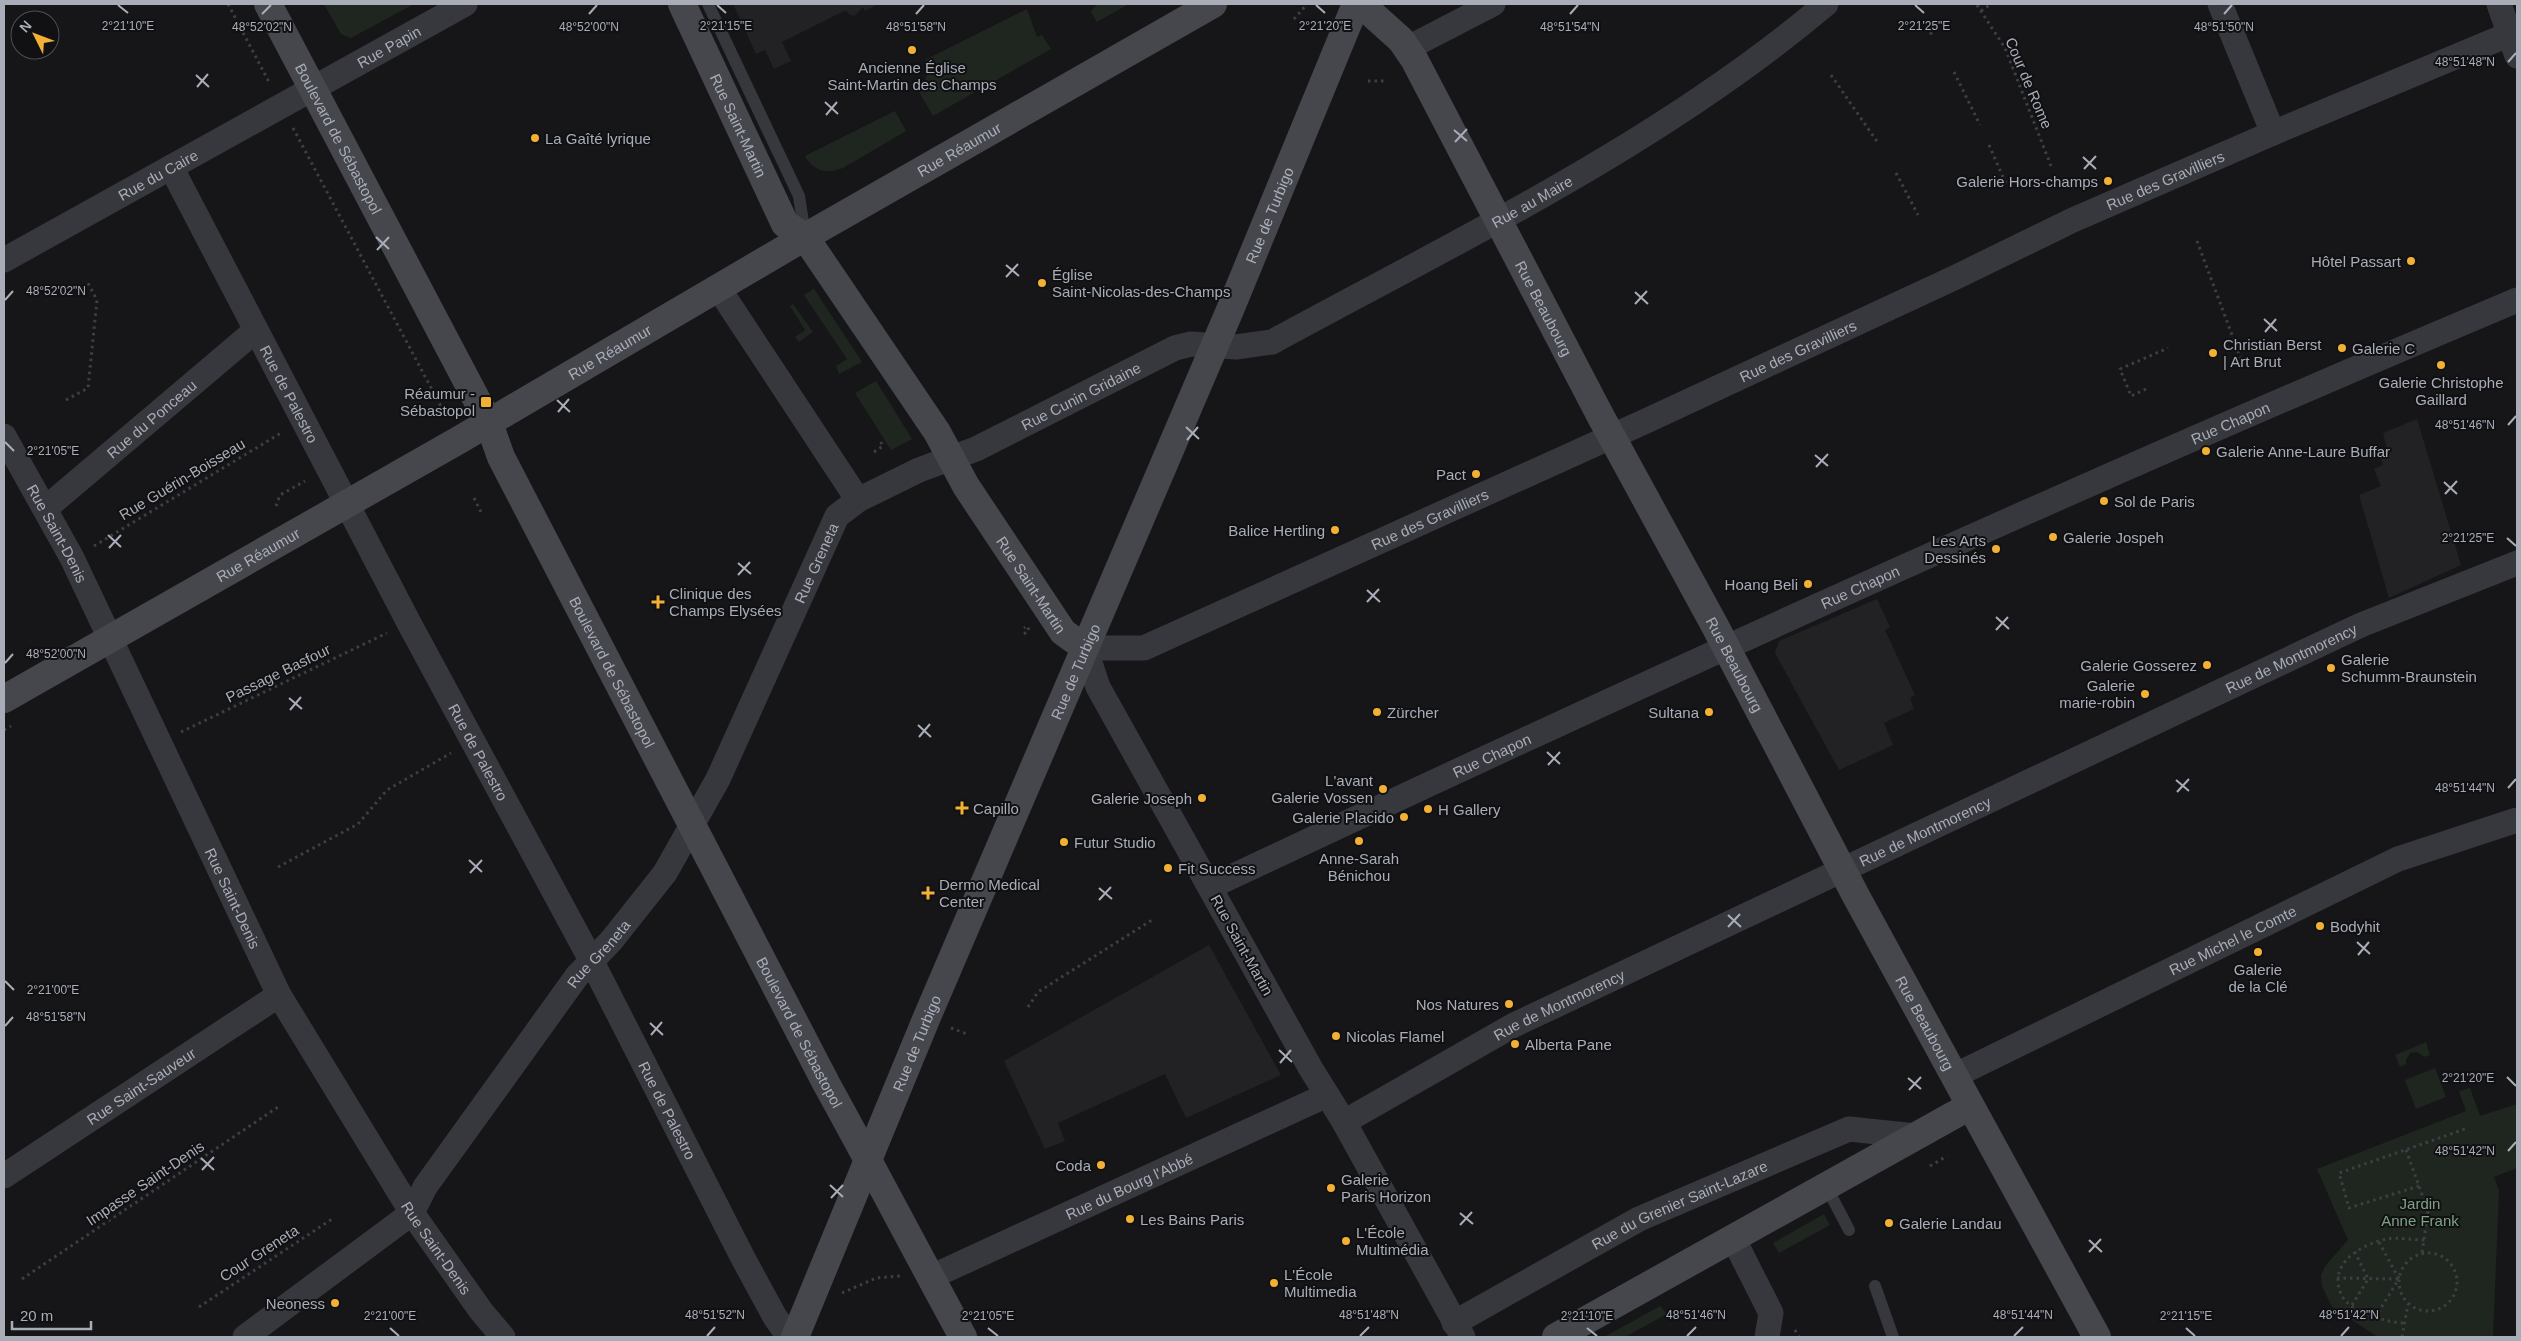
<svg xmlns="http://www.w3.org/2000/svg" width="2521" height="1341" viewBox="0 0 2521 1341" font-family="Arial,sans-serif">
<rect width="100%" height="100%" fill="#161618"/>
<g fill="#222225">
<path d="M 733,4 L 878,4 L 865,11 L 863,7 L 854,16 L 849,14 L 846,10 L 782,42 L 791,61 L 774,69 L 765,50 L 756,54 Z"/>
<path d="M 2417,419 L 2461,565 L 2389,598 L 2359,495 L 2381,486 L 2374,469 L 2383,465 L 2381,459 L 2389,456 L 2383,433 Z"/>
<path d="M 1877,599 L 1890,627 L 1885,630 L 1915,695 L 1910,698 L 1914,709 L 1884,723 L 1893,745 L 1839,770 L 1775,653 L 1779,641 Z"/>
<path d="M 1209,945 L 1281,1075 L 1186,1118 L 1165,1074 L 1058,1123 L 1065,1141 L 1045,1149 L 1004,1061 Z"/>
</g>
<g fill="#1e261f">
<path d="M 324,4 L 414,4 L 351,38 L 341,34 Z"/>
<path d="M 1097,4 L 1129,4 L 1097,22 L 1091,12 Z"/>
<path d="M 1027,9 L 1037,37 L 1042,35 L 1051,49 L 933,116 L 916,87 L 925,82 L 928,71 L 924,64 L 925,60 Z"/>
<path d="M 895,111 L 906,131 L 843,168 C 827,174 814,172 805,156 Z"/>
<path d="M 814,289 L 862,362 L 839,374 L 836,366 L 847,359 L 804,295 Z"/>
<path d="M 793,304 L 813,332 L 799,342 L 795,337 L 805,330 L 790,306 Z"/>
<path d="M 876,381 L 912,439 L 891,450 L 855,393 Z"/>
<path d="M 2426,1042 L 2430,1055 L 2424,1057 L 2417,1052 L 2410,1053 L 2406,1060 L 2406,1064 L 2400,1067 L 2395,1055 Z"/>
<path d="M 2435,1068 L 2446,1097 L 2416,1109 L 2405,1080 Z"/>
<path d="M 2470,1088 L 2480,1116 L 2517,1104 L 2517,1168 L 2494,1177 L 2499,1191 L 2493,1337 L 2378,1337 L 2332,1307 L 2322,1286 L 2321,1275 L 2326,1265 L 2348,1240 L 2317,1169 L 2466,1111 L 2459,1091 Z"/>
<path d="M 1824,1214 L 1830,1225 L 1779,1253 L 1773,1243 Z"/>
<path d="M 1660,1306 L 1667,1314 L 1625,1337 L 1604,1337 Z"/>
</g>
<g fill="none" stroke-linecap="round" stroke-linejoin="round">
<g stroke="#3d3f44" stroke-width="3" stroke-dasharray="2.5 4" stroke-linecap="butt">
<path d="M 228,4 L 270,84"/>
<path d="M 1977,5 L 2005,48 L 2051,166"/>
<path d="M 1981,11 L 1991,4"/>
<path d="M 1294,19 L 1307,4"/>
<path d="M 1924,21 L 1933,37"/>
<path d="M 1954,72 L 1980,125"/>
<path d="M 1831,75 L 1878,143"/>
<path d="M 1368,81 L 1387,81"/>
<path d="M 293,128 L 446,416"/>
<path d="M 1989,145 L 2006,184"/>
<path d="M 1896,173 L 1918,215"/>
<path d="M 2197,241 L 2241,359"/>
<path d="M 2146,389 L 2131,396 L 2120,369 L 2168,348"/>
<path d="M 66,400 L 88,388 L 97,300 L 88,283"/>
<path d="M 874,452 L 883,446 L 879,439"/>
<path d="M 474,498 L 482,514"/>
<path d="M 276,506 L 280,495 L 305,481"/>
<path d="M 94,546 L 281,433"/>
<path d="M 1024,634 L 1029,630 L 1027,626 L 1024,628"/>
<path d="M 4,730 L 11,726"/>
<path d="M 181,732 L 387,633"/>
<path d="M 278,867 L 358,824 L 387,790 L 451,753"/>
<path d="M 1028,1007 L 1038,992 L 1152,920"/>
<path d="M 951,1028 L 967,1034"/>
<path d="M 2406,1150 L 2428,1211 L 2422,1253"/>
<path d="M 1930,1166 L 1947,1156"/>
<path d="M 2419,1186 L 2349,1208 L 2339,1173 L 2468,1128"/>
<path d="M 2379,1242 L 2399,1279"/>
<circle cx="2428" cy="1282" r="29"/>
<path d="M 2337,1278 L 2399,1279"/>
<path d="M 22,1279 L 281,1105"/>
<path d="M 842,1293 L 876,1278 L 900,1276"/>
<path d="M 2352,1305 L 2368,1279 L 2355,1252"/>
<path d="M 199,1307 L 332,1219"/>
<path d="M 2375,1318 L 2398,1280"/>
<path d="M 2403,1323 C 2386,1322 2350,1312 2342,1296 C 2326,1265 2360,1245 2386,1239 C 2397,1237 2412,1240 2424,1240"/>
<path d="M 1795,1330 L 1799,1337"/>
<path d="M 2402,1337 L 2408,1304"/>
</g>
<g stroke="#37383d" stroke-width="12">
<path d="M 708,4 L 799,196 L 805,235"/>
<path d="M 1826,1186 L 1849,1230"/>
<path d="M 1875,1286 L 1893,1337"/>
</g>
<g stroke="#37383d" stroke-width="25">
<path d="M 2220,4 L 2273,133"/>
<path d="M 2499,4 L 2517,56"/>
<path d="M 1408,48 L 1493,4"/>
<path id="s1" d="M 171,167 L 409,623 L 591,960 L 744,1260 L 775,1317 L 789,1337"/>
<path id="s2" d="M 4,260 L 465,4"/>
<path d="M 719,289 L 858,500"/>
<path id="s3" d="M 4,436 L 72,558 L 279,995 L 412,1213 L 481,1311 L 503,1337"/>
<path id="s4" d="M 46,508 L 256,330"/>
<path id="s5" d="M 1210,887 C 1642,683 2077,485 2517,300"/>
<path id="s6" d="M 1954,1076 L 2398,859 L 2517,820"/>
<path id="s7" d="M 1344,1122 L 1514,1025 L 2361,625 L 2517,563"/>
<path id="s8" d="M 4,1176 L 279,995"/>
<path d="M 1733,1238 L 1771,1313 L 1767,1337"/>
<path id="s9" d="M 931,1277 L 1327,1095"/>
<path id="s10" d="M 1454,1323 L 1639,1219 L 1849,1129 L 1916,1136"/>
<path id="s11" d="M 245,1337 L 412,1213 L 425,1187 L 577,976 L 611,941 L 665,873 L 718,779 L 837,516 L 858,500 L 919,470 L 976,449 L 1175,348 L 1191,344 L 1236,347 L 1272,342 C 1461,239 1661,143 1826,4"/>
<path id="s12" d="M 1463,1337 L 1344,1122 L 1311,1069 L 1098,687 L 1085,648 L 1144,648 L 1646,421 L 1954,278 L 2073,220 L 2273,133 L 2517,31"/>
</g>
<g stroke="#45474d" stroke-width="28">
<path id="s13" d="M 268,4 L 489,423 L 501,457 L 827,1085 C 873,1168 917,1253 963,1337"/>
<path id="s14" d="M 682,4 L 785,224 L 805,237 L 937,432 L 966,486 L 1063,632 L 1085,648"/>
<path id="s15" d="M 1361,4 L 1401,40 L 1414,59 L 1601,417 L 1715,626 L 1856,896 L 2097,1337"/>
<path id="s16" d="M 4,699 L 459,440 L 805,237 L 1213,4"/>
<path id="s17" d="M 795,1337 L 927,1017 L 1230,310 L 1356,4"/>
<path d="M 1556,1337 L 1970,1106"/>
</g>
</g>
<path fill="none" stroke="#a8adb8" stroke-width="2" d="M 118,5 L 128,13M 717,5 L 726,13M 1316,5 L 1325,13M 1915,5 L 1924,13M 262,14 L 271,5M 589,14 L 597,5M 916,14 L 924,5M 1570,14 L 1578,5M 2224,14 L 2232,5M 2508,62 L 2516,53M 196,75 L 209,87M 197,87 L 208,74M 825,102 L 838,114M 826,115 L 837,102M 1454,130 L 1467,141M 1455,142 L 1467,129M 2083,157 L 2096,169M 2084,169 L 2096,156M 376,237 L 389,249M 377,250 L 389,237M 1006,265 L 1019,276M 1006,277 L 1018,264M 1635,292 L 1648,304M 5,300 L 13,291M 1635,304 L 1647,291M 2264,319 L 2277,331M 2265,332 L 2276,319M 557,400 L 570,412M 558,412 L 569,399M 2508,425 L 2516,416M 1186,427 L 1199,439M 1187,440 L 1198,427M 5,442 L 14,451M 1815,455 L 1828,466M 1816,467 L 1828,454M 2444,482 L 2457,494M 2445,494 L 2457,481M 108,535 L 121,547M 2507,538 L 2516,546M 109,548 L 121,535M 738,563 L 751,574M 738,575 L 750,562M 1367,590 L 1380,602M 1367,602 L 1379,589M 1996,617 L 2009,629M 1996,630 L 2008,617M 5,663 L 13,654M 289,698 L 302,709M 290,710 L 301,697M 918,725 L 931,737M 919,737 L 930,724M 1547,752 L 1560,764M 1548,765 L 1560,752M 2176,780 L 2189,791M 2508,788 L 2516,779M 2177,792 L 2189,779M 469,860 L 482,872M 470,873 L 482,860M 1099,888 L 1112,899M 1099,900 L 1111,887M 1728,915 L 1741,927M 1728,927 L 1740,914M 2357,942 L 2370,954M 2358,955 L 2369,942M 5,981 L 14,990M 650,1023 L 663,1035M 5,1026 L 13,1017M 651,1035 L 662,1022M 1279,1050 L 1292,1062M 1280,1063 L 1291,1050M 2507,1077 L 2516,1086M 1908,1078 L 1921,1089M 1909,1090 L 1921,1077M 2508,1151 L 2516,1142M 201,1158 L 214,1170M 202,1170 L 214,1157M 830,1185 L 843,1197M 831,1198 L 843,1185M 1460,1213 L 1473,1224M 1460,1225 L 1472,1212M 2089,1240 L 2102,1252M 2089,1252 L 2101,1239M 390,1328 L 399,1336M 988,1328 L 998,1336M 1587,1328 L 1597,1336M 2186,1328 L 2195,1336M 707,1336 L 715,1327M 1360,1336 L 1369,1327M 1687,1336 L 1696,1327M 2014,1336 L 2023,1327M 2341,1336 L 2349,1327"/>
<g fill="#f2b134" stroke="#111113" stroke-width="2">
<circle cx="912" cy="50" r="5"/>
<circle cx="535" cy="138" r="5"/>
<circle cx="2108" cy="181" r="5"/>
<circle cx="2411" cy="261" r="5"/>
<circle cx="1042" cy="283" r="5"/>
<circle cx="2342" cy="348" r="5"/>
<circle cx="2213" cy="353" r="5"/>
<circle cx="2441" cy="365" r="5"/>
<rect x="480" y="396" width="12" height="12" rx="2.5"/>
<circle cx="2206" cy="451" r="5"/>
<circle cx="1476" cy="474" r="5"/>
<circle cx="2104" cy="501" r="5"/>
<circle cx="1335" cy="530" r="5"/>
<circle cx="2053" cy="537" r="5"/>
<circle cx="1996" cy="549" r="5"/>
<circle cx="1808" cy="584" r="5"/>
<path d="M655.5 594.5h5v5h5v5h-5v5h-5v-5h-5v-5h5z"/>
<circle cx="2207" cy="665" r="5"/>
<circle cx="2331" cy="668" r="5"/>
<circle cx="2145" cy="694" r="5"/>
<circle cx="1377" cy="712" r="5"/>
<circle cx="1709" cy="712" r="5"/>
<circle cx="1383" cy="789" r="5"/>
<circle cx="1202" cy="798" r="5"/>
<path d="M959.5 800.5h5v5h5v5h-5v5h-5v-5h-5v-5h5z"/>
<circle cx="1428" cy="809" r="5"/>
<circle cx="1404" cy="817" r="5"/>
<circle cx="1359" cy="841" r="5"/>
<circle cx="1064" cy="842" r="5"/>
<circle cx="1168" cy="868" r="5"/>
<path d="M925.5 885.5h5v5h5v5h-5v5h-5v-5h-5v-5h5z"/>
<circle cx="2320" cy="926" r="5"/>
<circle cx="2258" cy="952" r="5"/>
<circle cx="1509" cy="1004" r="5"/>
<circle cx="1336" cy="1036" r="5"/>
<circle cx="1515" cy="1044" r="5"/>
<circle cx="1101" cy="1165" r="5"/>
<circle cx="1331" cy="1188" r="5"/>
<circle cx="1130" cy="1219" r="5"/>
<circle cx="1889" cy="1223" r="5"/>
<circle cx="1346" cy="1241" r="5"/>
<circle cx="1274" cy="1283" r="5"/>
<circle cx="335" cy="1303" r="5"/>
</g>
<g text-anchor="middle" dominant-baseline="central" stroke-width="4" stroke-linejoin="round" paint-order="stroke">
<g font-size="15" fill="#a8adb8" stroke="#111113">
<text stroke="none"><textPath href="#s2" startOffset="440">Rue Papin</textPath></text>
<text transform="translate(2029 83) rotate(67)">Cour de Rome</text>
<text stroke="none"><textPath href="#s14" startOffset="134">Rue Saint-Martin</textPath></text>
<text stroke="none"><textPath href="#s13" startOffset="152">Boulevard de Sébastopol</textPath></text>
<text stroke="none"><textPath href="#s16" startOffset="1102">Rue Réaumur</textPath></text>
<text stroke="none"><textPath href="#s2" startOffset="176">Rue du Caire</textPath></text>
<text stroke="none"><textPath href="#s12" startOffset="1969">Rue des Gravilliers</textPath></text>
<text stroke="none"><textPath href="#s11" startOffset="1801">Rue au Maire</textPath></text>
<text stroke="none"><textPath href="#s17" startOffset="1218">Rue de Turbigo</textPath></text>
<text stroke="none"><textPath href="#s15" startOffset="358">Rue Beaubourg</textPath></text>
<text stroke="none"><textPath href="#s12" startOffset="1564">Rue des Gravilliers</textPath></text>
<text stroke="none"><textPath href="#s16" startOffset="698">Rue Réaumur</textPath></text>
<text stroke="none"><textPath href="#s1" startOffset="256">Rue de Palestro</textPath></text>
<text stroke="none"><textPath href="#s11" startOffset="1302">Rue Cunin Gridaine</textPath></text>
<text stroke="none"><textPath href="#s4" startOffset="138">Rue du Ponceau</textPath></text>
<text stroke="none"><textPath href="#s5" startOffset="1121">Rue Chapon</textPath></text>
<text transform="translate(182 479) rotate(-31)">Rue Guérin-Boisseau</text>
<text stroke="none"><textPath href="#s12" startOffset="1159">Rue des Gravilliers</textPath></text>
<text stroke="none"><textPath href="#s3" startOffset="111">Rue Saint-Denis</textPath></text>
<text stroke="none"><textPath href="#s16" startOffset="292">Rue Réaumur</textPath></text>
<text stroke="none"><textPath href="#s11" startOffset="978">Rue Greneta</textPath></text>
<text stroke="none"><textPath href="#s14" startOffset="682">Rue Saint-Martin</textPath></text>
<text stroke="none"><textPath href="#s5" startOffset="716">Rue Chapon</textPath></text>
<text stroke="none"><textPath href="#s7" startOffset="1055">Rue de Montmorency</textPath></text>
<text stroke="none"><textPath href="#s15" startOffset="762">Rue Beaubourg</textPath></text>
<text stroke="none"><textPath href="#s17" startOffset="722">Rue de Turbigo</textPath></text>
<text stroke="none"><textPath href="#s13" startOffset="752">Boulevard de Sébastopol</textPath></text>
<text transform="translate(278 673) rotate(-26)">Passage Basfour</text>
<text stroke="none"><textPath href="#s1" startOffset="661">Rue de Palestro</textPath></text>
<text stroke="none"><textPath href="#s5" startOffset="311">Rue Chapon</textPath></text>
<text stroke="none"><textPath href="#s7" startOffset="650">Rue de Montmorency</textPath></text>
<text stroke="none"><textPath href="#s3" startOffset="516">Rue Saint-Denis</textPath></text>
<text stroke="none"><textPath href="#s6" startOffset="310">Rue Michel le Comte</textPath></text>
<text transform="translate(1242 945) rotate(61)">Rue Saint-Martin</text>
<text stroke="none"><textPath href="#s11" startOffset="528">Rue Greneta</textPath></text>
<text stroke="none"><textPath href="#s7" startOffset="245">Rue de Montmorency</textPath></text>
<text stroke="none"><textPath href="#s15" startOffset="1168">Rue Beaubourg</textPath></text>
<text stroke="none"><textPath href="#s13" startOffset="1158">Boulevard de Sébastopol</textPath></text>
<text stroke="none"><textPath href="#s17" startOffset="318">Rue de Turbigo</textPath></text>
<text stroke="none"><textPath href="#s8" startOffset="164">Rue Saint-Sauveur</textPath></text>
<text stroke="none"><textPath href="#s1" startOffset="1066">Rue de Palestro</textPath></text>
<text transform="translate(145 1183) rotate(-34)">Impasse Saint-Denis</text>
<text stroke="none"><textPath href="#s9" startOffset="218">Rue du Bourg l'Abbé</textPath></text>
<text stroke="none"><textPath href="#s10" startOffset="255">Rue du Grenier Saint-Lazare</textPath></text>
<text stroke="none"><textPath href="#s3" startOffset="921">Rue Saint-Denis</textPath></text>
<text transform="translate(259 1253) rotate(-33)">Cour Greneta</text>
</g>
<g font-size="15" fill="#a8adb8" stroke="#111113" text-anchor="start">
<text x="912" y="67" text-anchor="middle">Ancienne Église<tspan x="912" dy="17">Saint-Martin des Champs</tspan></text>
<text x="545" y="138">La Gaîté lyrique</text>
<text x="2098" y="181" text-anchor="end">Galerie Hors-champs</text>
<text x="2401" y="261" text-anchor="end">Hôtel Passart</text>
<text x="1052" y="274">Église<tspan x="1052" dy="17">Saint-Nicolas-des-Champs</tspan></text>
<text x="2223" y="344">Christian Berst<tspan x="2223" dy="17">| Art Brut</tspan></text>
<text x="2352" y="348">Galerie C</text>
<text x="2441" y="382" text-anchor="middle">Galerie Christophe<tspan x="2441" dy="17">Gaillard</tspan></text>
<text x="475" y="393" text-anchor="end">Réaumur -<tspan x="475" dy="17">Sébastopol</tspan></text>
<text x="2216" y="451">Galerie Anne-Laure Buffar</text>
<text x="1466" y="474" text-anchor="end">Pact</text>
<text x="2114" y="501">Sol de Paris</text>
<text x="1325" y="530" text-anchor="end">Balice Hertling</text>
<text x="2063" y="537">Galerie Jospeh</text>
<text x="1986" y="540" text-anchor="end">Les Arts<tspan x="1986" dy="17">Dessinés</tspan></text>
<text x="1798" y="584" text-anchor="end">Hoang Beli</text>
<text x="669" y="593">Clinique des<tspan x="669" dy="17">Champs Elysées</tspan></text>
<text x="2341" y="659">Galerie<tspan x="2341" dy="17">Schumm-Braunstein</tspan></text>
<text x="2197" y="665" text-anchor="end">Galerie Gosserez</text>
<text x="2135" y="685" text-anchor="end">Galerie<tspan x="2135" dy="17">marie-robin</tspan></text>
<text x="1387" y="712">Zürcher</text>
<text x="1699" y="712" text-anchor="end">Sultana</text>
<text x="1373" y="780" text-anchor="end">L'avant<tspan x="1373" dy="17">Galerie Vossen</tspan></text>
<text x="1192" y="798" text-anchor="end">Galerie Joseph</text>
<text x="973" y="808">Capillo</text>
<text x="1438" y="809">H Gallery</text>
<text x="1394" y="817" text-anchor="end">Galerie Placido</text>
<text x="1074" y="842">Futur Studio</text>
<text x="1359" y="858" text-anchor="middle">Anne-Sarah<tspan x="1359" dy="17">Bénichou</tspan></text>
<text x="1178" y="868">Fit Success</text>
<text x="939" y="884">Dermo Medical<tspan x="939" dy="17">Center</tspan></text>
<text x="2330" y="926">Bodyhit</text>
<text x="2258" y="969" text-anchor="middle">Galerie<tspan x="2258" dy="17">de la Clé</tspan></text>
<text x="1499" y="1004" text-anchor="end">Nos Natures</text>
<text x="1346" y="1036">Nicolas Flamel</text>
<text x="1525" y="1044">Alberta Pane</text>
<text x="1091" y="1165" text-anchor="end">Coda</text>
<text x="1341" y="1179">Galerie<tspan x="1341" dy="17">Paris Horizon</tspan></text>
<text x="1140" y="1219">Les Bains Paris</text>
<text x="1899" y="1223">Galerie Landau</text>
<text x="1356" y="1232">L'École<tspan x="1356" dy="17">Multimédia</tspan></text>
<text x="1284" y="1274">L'École<tspan x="1284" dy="17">Multimedia</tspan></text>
<text x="325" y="1303" text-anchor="end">Neoness</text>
</g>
<g font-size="15" fill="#7fa381" stroke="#111113">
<text x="2420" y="1203">Jardin<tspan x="2420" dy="17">Anne Frank</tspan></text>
</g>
</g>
<g font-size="12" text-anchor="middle" fill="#a8adb8" stroke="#111113" stroke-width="4" stroke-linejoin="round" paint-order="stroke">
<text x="128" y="30">2°21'10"E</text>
<text x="726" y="30">2°21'15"E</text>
<text x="1325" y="30">2°21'20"E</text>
<text x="1924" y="30">2°21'25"E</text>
<text x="262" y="31">48°52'02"N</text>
<text x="589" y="31">48°52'00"N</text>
<text x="916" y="31">48°51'58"N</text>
<text x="1570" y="31">48°51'54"N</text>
<text x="2224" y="31">48°51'50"N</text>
<text x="2465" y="66">48°51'48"N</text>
<text x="56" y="295">48°52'02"N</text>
<text x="2465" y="429">48°51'46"N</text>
<text x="53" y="455">2°21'05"E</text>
<text x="2468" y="542">2°21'25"E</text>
<text x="56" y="658">48°52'00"N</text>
<text x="2465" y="792">48°51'44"N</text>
<text x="53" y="994">2°21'00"E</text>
<text x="56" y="1021">48°51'58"N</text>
<text x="2468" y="1082">2°21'20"E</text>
<text x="2465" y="1155">48°51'42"N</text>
<text x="715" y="1319">48°51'52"N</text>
<text x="1369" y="1319">48°51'48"N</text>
<text x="1696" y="1319">48°51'46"N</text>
<text x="2023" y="1319">48°51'44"N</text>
<text x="2349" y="1319">48°51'42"N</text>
<text x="390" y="1320">2°21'00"E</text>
<text x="988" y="1320">2°21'05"E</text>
<text x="1587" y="1320">2°21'10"E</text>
<text x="2186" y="1320">2°21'15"E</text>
</g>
<rect width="2521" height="1341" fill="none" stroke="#a8adb8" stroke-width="10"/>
<g transform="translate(35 35) rotate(312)"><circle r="24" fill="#111113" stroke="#4d4f55"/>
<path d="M0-4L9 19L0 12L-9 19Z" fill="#f2b134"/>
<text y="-8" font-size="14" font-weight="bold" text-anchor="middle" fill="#a8adb8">N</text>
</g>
<path d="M12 1321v8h79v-8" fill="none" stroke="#a8adb8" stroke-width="2.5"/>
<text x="20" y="1321" font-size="15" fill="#a8adb8" stroke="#111113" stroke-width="4" paint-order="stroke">20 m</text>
</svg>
